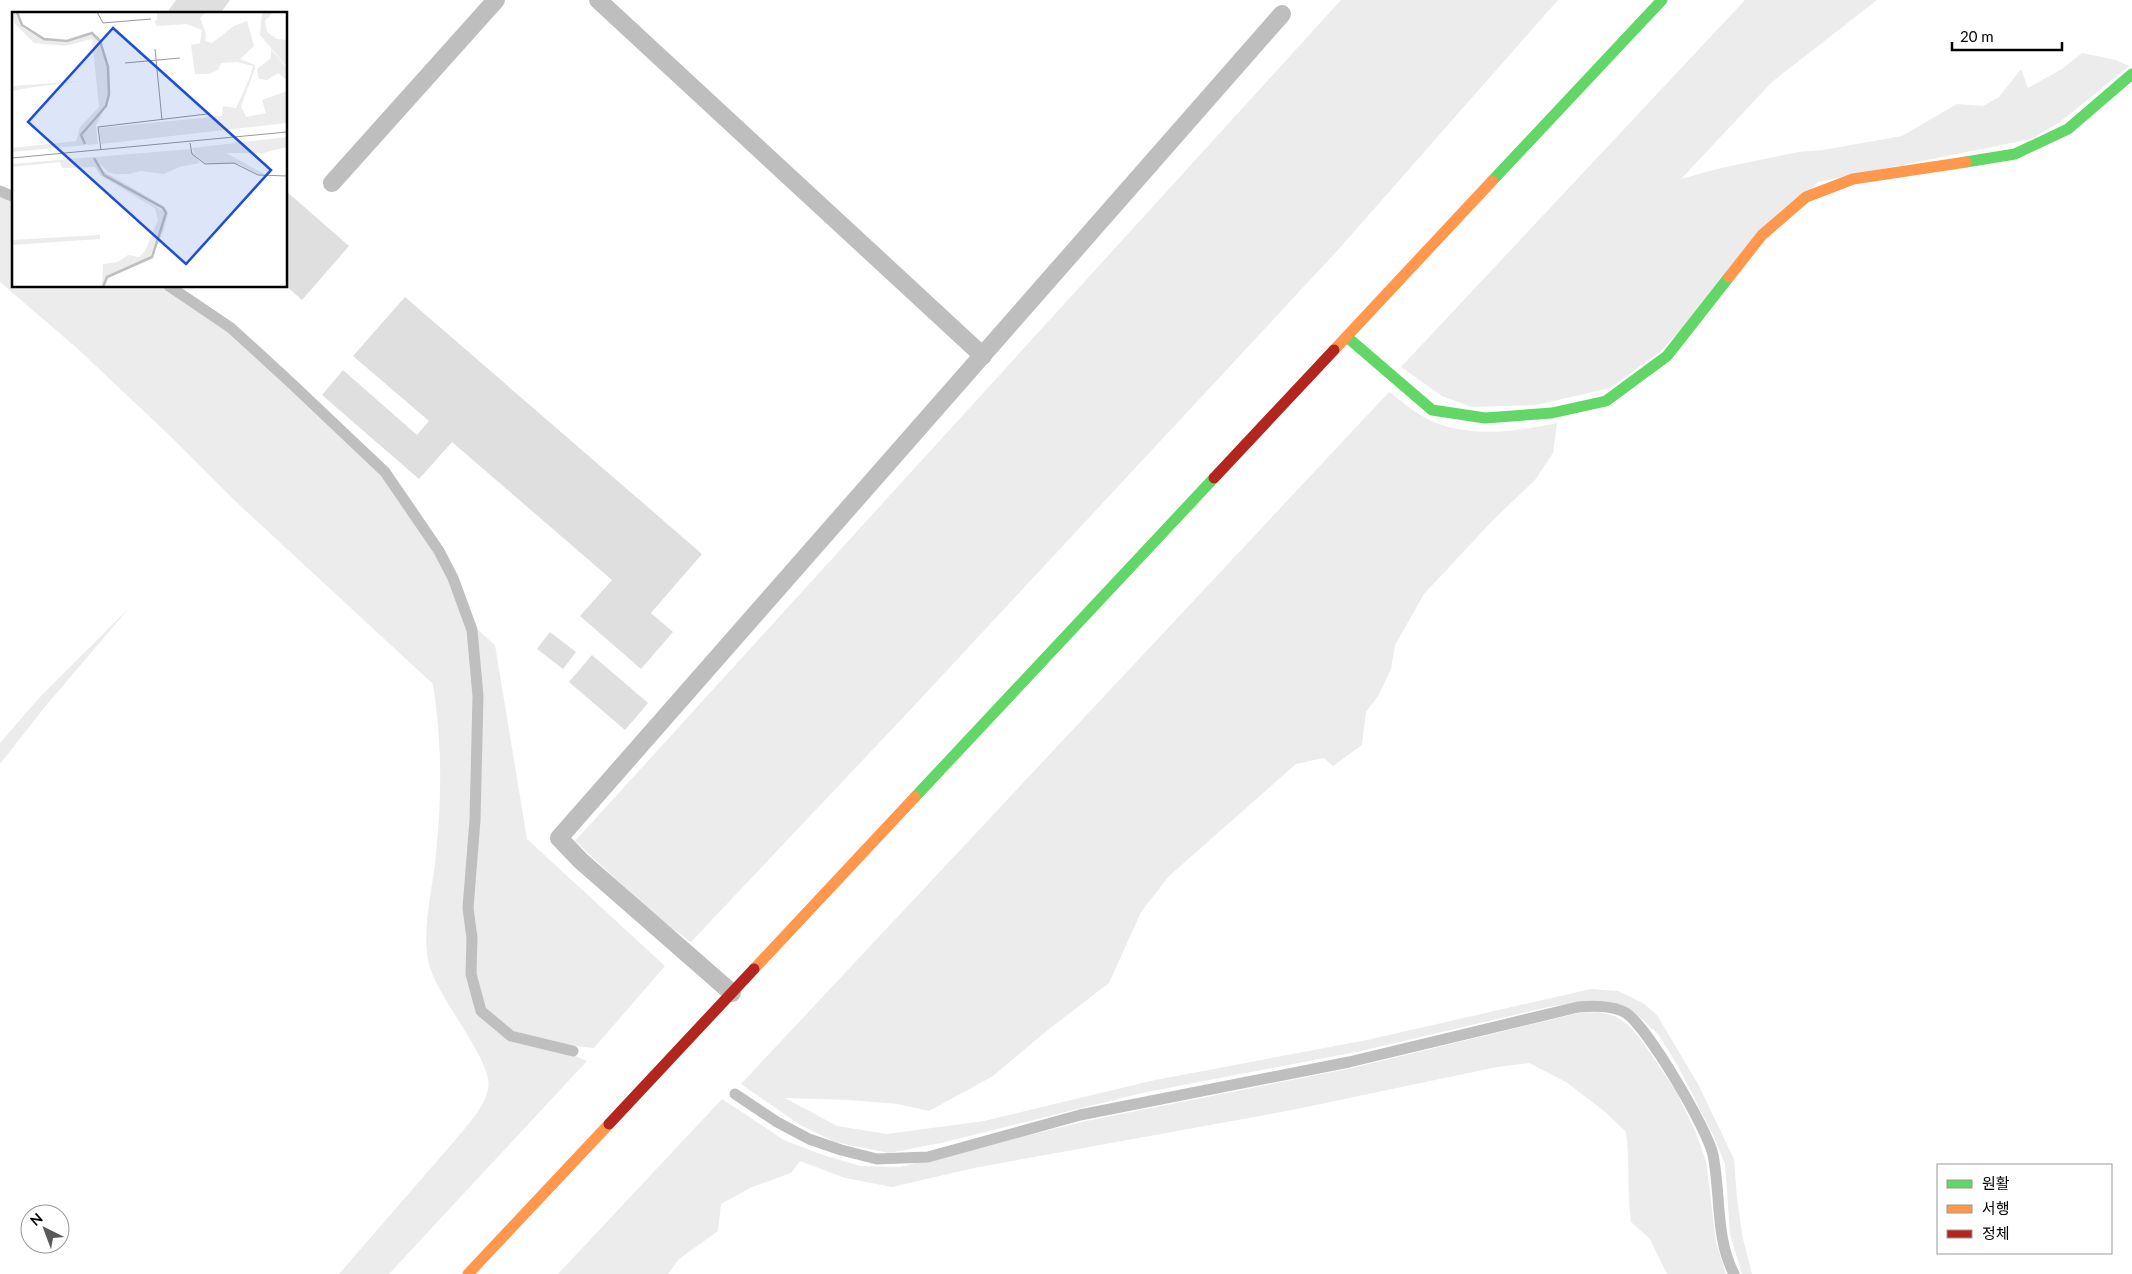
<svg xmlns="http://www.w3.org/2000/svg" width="2132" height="1274" viewBox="0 0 2132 1274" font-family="Lato,'Noto Sans KR',sans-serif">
<rect width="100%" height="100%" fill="#fff"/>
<g fill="#ececec">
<path d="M 1341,0 L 1558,0 L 1337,251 L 912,708 L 691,942 L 660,920 L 575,841 Z"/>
<path d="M 1745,0 L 1877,0 L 1772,82 L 1681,179 L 1721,168 L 1798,152 L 1823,150 L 1902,136 L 1957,104 L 1983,106 L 1999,97 L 2021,69 L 2028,88 L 2062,69 L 2082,53 L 2116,60 L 2129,66 L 2060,122 L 2031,139 L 1818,182 L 1661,351 L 1610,388 L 1536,405 L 1472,407 L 1442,396 L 1401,367 Z"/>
<path d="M 0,195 L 14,202 L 14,286 L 163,286 L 228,331 L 288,384 L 382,475 L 435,553 L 449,580 L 467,630 L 474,696 L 471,821 L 463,909 L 468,939 L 467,975 L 477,1014 L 509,1040 L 573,1055 L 587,1061 L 389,1274 L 339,1274 L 463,1131 C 473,1118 485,1105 488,1089 C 495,1062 434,995 428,960 C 422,926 433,888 436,854 C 442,794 442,744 433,684 L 234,500 L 169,435 L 79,350 L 0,282 Z"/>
<path d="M 1389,392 C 1400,400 1411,410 1424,417 C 1461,439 1516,432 1557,423 L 1553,453 L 1535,480 L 1494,519 L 1424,594 L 1395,645 L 1391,669 L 1378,696 L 1366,712 L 1362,745 L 1333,766 L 1324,758 L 1296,764 L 1169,876 L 1141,912 L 1109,983 L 1049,1029 L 993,1076 L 929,1111 L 898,1104 L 849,1100 L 785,1098 L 837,1126 L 887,1134 L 984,1121 L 1155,1080 L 1367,1040 L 1591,989 L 1618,991 L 1643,1003 L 1657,1015 L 1698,1084 L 1734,1159 L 1737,1199 L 1743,1239 L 1752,1274 L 1742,1274 L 1730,1234 L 1725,1164 L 1715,1139 L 1678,1066 L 1658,1034 L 1642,1019 L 1625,1007 L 1604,1002 L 1584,1002 L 1548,1007 L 1361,1051 L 1142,1093 L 941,1143 L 889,1153 L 835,1142 L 800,1125 L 741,1084 Z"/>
<path d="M 129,608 L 44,708 L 0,764 L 0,743 L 39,698 Z"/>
<path d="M 476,628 L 495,645 L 527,839 L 665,966 L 594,1048 L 575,1046 L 513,1031 L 485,1009 L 476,973 L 477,938 L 472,908 L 480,821 L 483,695 Z"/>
<path d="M 1598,1012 L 1615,1016 L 1628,1025 L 1639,1037 L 1676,1091 L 1696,1133 L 1706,1161 L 1716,1242 L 1726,1274 L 1667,1274 L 1650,1239 L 1631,1222 C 1627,1192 1630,1162 1626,1132 L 1604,1111 L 1566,1082 L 1529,1063 L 1497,1067 L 1292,1110 L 974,1168 L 892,1187 L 845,1178 L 800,1161 L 791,1173 L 752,1187 L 721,1204 L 718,1231 L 679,1259 L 668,1274 L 558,1274 L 722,1099 L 784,1140 L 820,1154 L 860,1166 L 900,1167 L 1086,1121 L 1352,1068 L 1578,1013 Z"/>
</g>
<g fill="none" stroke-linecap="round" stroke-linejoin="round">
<g stroke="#bfbfbf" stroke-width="11">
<path d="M 0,191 L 14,197"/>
<path d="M 169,286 L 231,328 L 290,382 L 385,472 L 439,551 L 453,578 L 472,630 L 478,696 L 475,820 L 468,908 L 472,938 L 471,974 L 481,1011 L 511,1036 L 573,1051"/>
<path d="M 735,1094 L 777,1122 L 809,1139 L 841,1150 L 877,1159 L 928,1157 L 1080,1115 L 1349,1062 L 1578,1007 C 1593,1006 1612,1005 1626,1013 C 1648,1028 1707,1128 1713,1155 C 1721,1194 1715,1237 1734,1274"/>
</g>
</g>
<g fill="#dfdfdf">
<path d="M 176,0 L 230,0 L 220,14 L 166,14 Z"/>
<path d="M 286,191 L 349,246 L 302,300 L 286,286 Z"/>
<path d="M 405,297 L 702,554 L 651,613 L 673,632 L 641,669 L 580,616 L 612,580 L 452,442 L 419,479 L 322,395 L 343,370 L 417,435 L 429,421 L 353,356 Z"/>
<path d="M 550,632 L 576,652 L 563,669 L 537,649 Z"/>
<path d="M 592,655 L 648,703 L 625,730 L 569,682 Z"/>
</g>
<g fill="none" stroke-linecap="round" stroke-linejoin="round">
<g stroke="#bebebe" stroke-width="18">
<path d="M 598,0 L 983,356"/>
<path d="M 332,183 L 496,0"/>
<path d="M 732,993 L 581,861 L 559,838 L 1282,14"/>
</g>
<g stroke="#63d668" stroke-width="11">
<path d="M 1966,162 L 2015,154 L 2068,129 L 2132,74"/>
<path d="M 1492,181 L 1662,0"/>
<path d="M 1347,337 L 1432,410 L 1485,418 L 1552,413 L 1606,401 L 1667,356 L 1729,277"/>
<path d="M 915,797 L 1214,478"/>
</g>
<g stroke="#ff974d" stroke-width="11">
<path d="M 1729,277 L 1762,235 L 1806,197 L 1853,179 L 1966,162"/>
<path d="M 1334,350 L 1492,181"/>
<path d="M 754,969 L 915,797"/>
<path d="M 468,1274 L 609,1124"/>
</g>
<g stroke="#b3261e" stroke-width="11">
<path d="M 1214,478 L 1334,350"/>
<path d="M 609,1124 L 754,969"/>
</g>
</g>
<g transform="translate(12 12)">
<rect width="275" height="275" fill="#fff"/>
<path d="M 0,0 L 4,0 L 12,16 L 32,27 L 55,30 L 80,21 L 87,29 L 96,55 L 97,81 L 93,94 L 69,123 L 74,133 L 0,140 L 0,136 L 64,129 L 68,115 L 87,95 L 80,27 L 53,34 L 22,31 L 3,12 ZM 145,0 L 194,0 L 188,6 L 194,22 L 193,29 L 200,31 L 222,14 L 235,9 L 242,34 L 228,47 L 243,53 L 243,57 L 229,94 L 234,105 L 254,101 L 250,88 L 275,79 L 275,111 L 89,132 L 87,116 L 210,104 L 211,94 L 224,96 L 238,65 L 241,54 L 225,50 L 209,51 L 206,58 L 197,62 L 183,62 L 179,33 L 188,31 L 190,18 L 174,12 L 145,14 L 142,9 L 145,8 ZM 250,0 L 261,0 L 253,9 L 255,20 L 265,27 L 275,28 L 275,55 L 248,23 ZM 259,37 L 275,56 L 275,68 L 266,61 L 255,68 L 247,67 L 245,57 L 259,46 ZM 70,69 L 22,75 L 0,79 L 0,74 ZM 94,94 L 84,113 L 86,132 L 75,133 L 69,123 ZM 275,125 L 275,135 L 251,141 L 214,141 L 254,163 L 245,162 L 227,152 L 194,152 L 183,144 L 180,136 ZM 178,137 L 188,151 L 167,155 L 152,162 L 129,159 L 117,162 L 103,162 L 96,160 L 86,150 L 91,159 L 153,195 L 156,201 L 152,217 L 140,247 L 97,266 L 92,275 L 96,266 L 139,247 L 155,203 L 148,194 L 90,160 L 83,145 ZM 81,145 L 90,162 L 153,200 L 138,246 L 95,264 L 90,275 L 91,252 L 106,250 L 116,243 L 127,245 L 133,239 L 146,208 L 143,196 L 88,163 L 83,155 L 50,156 L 48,150 L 0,155 L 0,152 ZM 88,223 L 88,227 L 0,233 L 0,228 Z" fill="#ececec"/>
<path fill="none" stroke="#bfbfbf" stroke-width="2.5" d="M 5,0 L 10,13 L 32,27 L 55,29 L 80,21 L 88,29 L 96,55 L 97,82 L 94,94 L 69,123 L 73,132M 82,146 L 92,163 L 151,196 L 154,201 L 140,245 L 95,265 L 91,275"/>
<path fill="none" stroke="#999" stroke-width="1" d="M 85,0 L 91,11 L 139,7M 143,37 L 150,108M 113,51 L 168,46M 178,131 L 180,142 L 193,152 L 222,151 L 246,163 L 275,164M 89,138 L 86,115 L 195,102M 0,146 L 275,120"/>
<path fill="#1d4ed8" fill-opacity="0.15" stroke="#1d4ed8" stroke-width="2.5" d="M 101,16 L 259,158 L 174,252 L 16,110 Z"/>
<rect width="275" height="275" fill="none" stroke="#000" stroke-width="2.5"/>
</g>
<rect x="1937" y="1164" width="175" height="90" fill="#ffffff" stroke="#999999"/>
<rect x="1947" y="1180" width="25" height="8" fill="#63d668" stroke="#999999"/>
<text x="1982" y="1189" font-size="15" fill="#000000">원활</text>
<rect x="1947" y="1205" width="25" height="8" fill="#ff974d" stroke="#999999"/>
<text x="1982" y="1214" font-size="15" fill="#000000">서행</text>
<rect x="1947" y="1230" width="25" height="8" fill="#b3261e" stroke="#999999"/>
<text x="1982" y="1239" font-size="15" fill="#000000">정체</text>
<g transform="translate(45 1229) rotate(318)"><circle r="24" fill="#ffffff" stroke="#999999"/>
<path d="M0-4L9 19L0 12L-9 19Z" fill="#595959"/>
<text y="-8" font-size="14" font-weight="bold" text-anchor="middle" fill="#000000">N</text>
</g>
<path d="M1952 42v8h110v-8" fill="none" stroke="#000000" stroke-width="2.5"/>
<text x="1960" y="42" font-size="15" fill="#000000" stroke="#ffffff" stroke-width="4" paint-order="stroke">20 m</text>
</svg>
